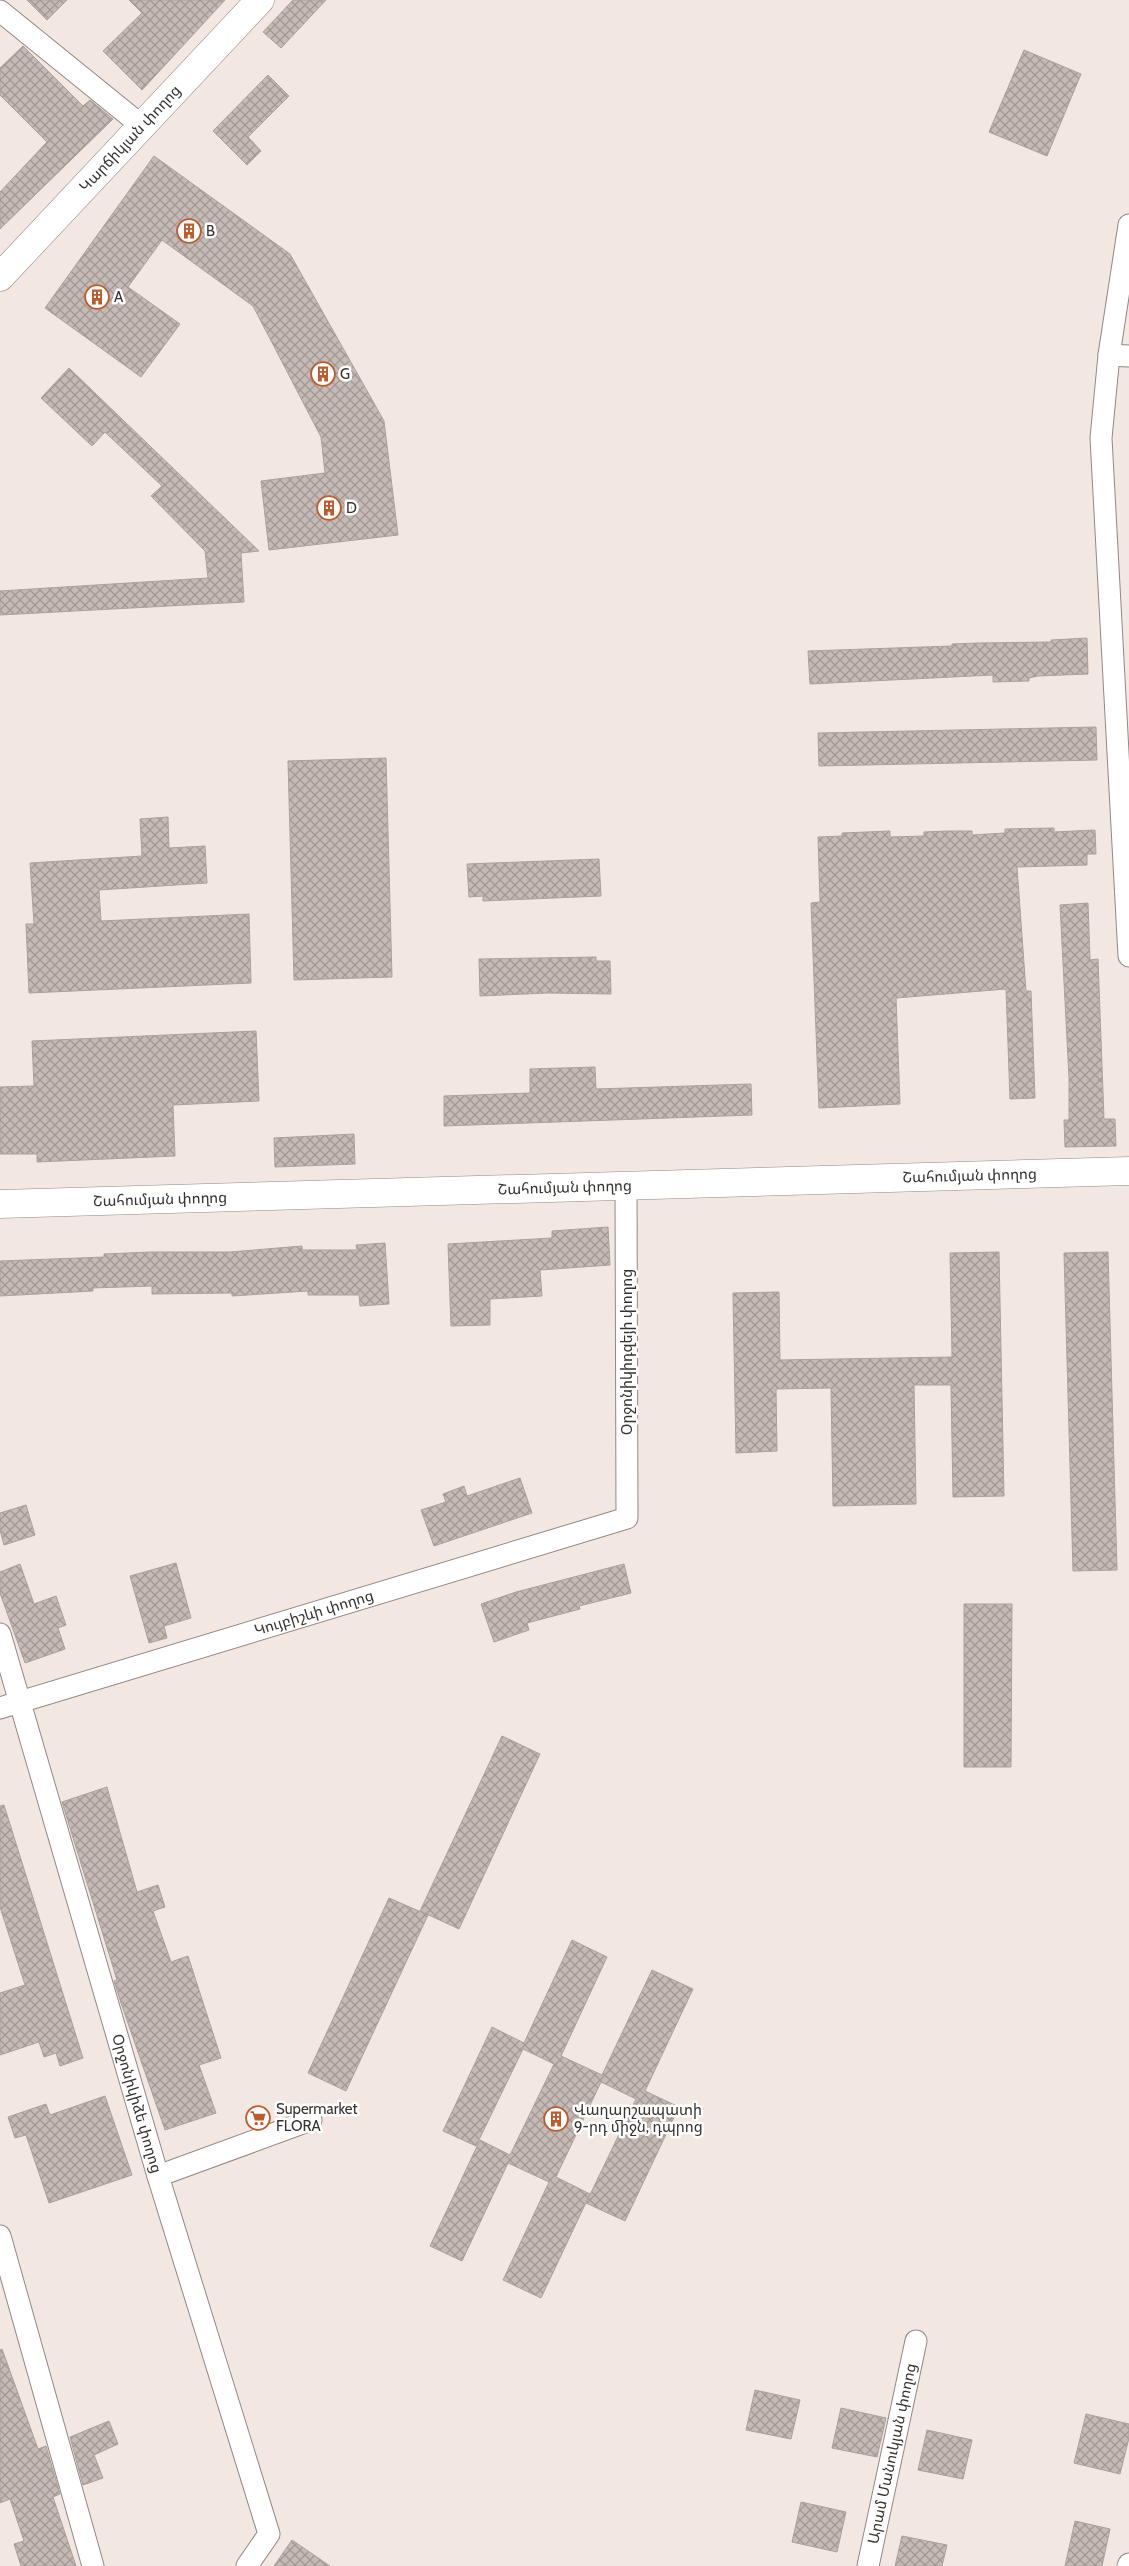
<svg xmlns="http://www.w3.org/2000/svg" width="1129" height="2566" viewBox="0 0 1129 2566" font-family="Cabin,'Noto Sans Armenian',sans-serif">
<defs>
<pattern id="building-cross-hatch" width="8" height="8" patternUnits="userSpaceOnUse" patternTransform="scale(1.25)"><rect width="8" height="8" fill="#c5bab5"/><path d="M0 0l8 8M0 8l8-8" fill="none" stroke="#a19894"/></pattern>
</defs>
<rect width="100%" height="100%" fill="#f3e7e2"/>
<g fill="url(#building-cross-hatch)" stroke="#aba19c">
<path d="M 27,0 L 67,0 L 47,20 Z"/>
<path d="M 129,0 L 225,0 L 142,90 L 103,51 L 142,13 Z"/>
<path d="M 293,0 L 326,0 L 281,48 L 263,32 Z"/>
<path d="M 23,46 L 83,106 L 90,100 L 113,119 L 0,229 L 0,192 L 47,142 L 0,95 L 0,68 Z"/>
<path d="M 1024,50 L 1081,74 L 1047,156 L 989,132 Z"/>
<path d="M 268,75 L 289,96 L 248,137 L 261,151 L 247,165 L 213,131 Z"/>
<path d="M 154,156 L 290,254 L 384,421 L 398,535 L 269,550 L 261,481 L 325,473 L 321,437 L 253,306 L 162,240 L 128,287 L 180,324 L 141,377 L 45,308 Z"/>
<path d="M 69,368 L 259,551 L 241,553 L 244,602 L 0,615 L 0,591 L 208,578 L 205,551 L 151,496 L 162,486 L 105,432 L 92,446 L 41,398 Z"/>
<path d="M 1087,638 L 1088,674 L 1038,676 L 1029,678 L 1029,681 L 993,682 L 993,675 L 810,684 L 808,651 L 952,646 L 952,644 L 978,643 L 1051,642 L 1051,640 Z"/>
<path d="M 1096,727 L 1097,760 L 819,766 L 818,733 Z"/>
<path d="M 386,758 L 392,977 L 294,980 L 288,761 Z"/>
<path d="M 168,817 L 169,848 L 205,846 L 207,883 L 99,890 L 101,921 L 249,914 L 251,983 L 29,993 L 26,924 L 34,924 L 30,863 L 142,856 L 140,819 Z"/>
<path d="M 1054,828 L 1054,832 L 1095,830 L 1096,854 L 1087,854 L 1087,865 L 1017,867 L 1026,991 L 1031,991 L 1035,1098 L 1010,1099 L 1006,989 L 896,998 L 900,1104 L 819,1108 L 811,903 L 820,902 L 818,837 L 842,836 L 842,833 L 890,831 L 890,837 L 924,836 L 924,832 L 947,831 L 972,831 L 972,835 L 1005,833 L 1005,829 Z"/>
<path d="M 599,859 L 601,896 L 483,901 L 483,896 L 469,897 L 467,864 Z"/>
<path d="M 1088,903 L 1090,960 L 1098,959 L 1104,1119 L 1115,1119 L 1116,1146 L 1065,1147 L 1064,1120 L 1069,1120 L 1069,1078 L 1060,905 Z"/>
<path d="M 596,957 L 596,961 L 610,961 L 611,994 L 548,993 L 480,996 L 479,959 Z"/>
<path d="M 256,1031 L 259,1101 L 173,1105 L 175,1156 L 37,1162 L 37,1154 L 0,1154 L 0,1087 L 34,1086 L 32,1041 Z"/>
<path d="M 595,1067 L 596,1089 L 751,1084 L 752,1115 L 444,1126 L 444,1096 L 530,1093 L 530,1069 Z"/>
<path d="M 354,1134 L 355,1164 L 275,1167 L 274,1138 Z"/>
<path d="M 608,1227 L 610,1265 L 540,1270 L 542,1296 L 490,1299 L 490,1325 L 451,1326 L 448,1244 L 552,1238 L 552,1231 Z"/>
<path d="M 385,1243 L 389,1304 L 360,1306 L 359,1295 L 308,1295 L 308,1291 L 232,1296 L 232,1293 L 152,1294 L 152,1286 L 93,1288 L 93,1291 L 0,1296 L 0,1261 L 104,1257 L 104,1254 L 151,1252 L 230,1252 L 302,1246 L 302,1250 L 357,1250 L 356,1245 Z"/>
<path d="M 999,1252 L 1004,1496 L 953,1497 L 951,1385 L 914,1385 L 916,1504 L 833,1506 L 831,1388 L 776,1389 L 777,1451 L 736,1453 L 733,1293 L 779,1292 L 780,1360 L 952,1357 L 950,1253 Z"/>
<path d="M 1108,1252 L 1117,1570 L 1073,1571 L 1064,1253 Z"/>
<path d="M 520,1478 L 532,1513 L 434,1546 L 421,1510 L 446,1502 L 443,1494 L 464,1486 L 467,1496 Z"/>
<path d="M 26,1505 L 35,1535 L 4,1545 L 0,1530 L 0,1513 Z"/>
<path d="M 176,1563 L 191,1618 L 164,1626 L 167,1638 L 149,1643 L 130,1576 Z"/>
<path d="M 20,1564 L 34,1604 L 56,1596 L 66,1625 L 58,1628 L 65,1649 L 25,1663 L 0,1593 L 0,1572 Z"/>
<path d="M 624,1564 L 631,1593 L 579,1606 L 580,1609 L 527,1623 L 529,1630 L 494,1642 L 481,1604 L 516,1592 Z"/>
<path d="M 964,1604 L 1012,1604 L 1011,1767 L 964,1767 Z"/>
<path d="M 502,1736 L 540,1754 L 459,1929 L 420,1911 Z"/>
<path d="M 107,1787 L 137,1892 L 158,1885 L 165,1907 L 153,1911 L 171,1962 L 188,1956 L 221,2058 L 199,2065 L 216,2113 L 165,2130 L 121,2003 L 114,1981 L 117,1980 L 62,1802 Z"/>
<path d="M 4,1805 L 83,2058 L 60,2066 L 56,2053 L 44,2057 L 39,2042 L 0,2055 L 0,1993 L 25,1985 L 0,1907 L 0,1806 Z"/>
<path d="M 389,1898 L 428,1915 L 346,2091 L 308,2073 Z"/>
<path d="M 572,1940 L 607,1957 L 561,2056 L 602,2075 L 652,1970 L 693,1989 L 645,2091 L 679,2107 L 625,2221 L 586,2203 L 636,2099 L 601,2082 L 556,2177 L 590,2194 L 541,2298 L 503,2280 L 549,2182 L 508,2163 L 462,2261 L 430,2246 L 480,2140 L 510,2155 L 554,2064 L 523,2049 L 476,2146 L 443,2131 L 492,2027 L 524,2043 Z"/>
<path d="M 105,2096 L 132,2175 L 49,2203 L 26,2135 L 15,2138 L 8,2117 L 46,2104 L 50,2115 Z"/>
<path d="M 2,2349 L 38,2449 L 46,2446 L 60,2494 L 53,2497 L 76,2566 L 21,2566 L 14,2544 L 24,2541 L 10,2499 L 0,2503 L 0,2350 Z"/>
<path d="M 755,2390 L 800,2400 L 791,2439 L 746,2430 Z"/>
<path d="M 841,2408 L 886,2418 L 877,2457 L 832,2448 Z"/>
<path d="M 1086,2414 L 1129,2424 L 1129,2438 L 1120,2474 L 1074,2463 Z"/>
<path d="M 109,2421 L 118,2444 L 94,2455 L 103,2478 L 83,2485 L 70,2437 Z"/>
<path d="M 927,2430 L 972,2440 L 963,2479 L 918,2470 Z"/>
<path d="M 801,2502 L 846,2512 L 837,2552 L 792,2542 Z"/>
<path d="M 1075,2521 L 1110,2529 L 1102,2566 L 1065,2566 Z"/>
<path d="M 902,2536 L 947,2545 L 942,2566 L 895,2566 Z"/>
<path d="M 292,2540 L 330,2566 L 274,2566 Z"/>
</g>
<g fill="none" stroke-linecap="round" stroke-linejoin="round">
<g stroke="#928884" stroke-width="23">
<g id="minor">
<path d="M 0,11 L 142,126"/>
<path d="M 1129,225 L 1109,355 L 1101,438 L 1129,956"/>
<path d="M 1109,355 L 1129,356"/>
<path id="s1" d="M 0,1634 L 158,2176 L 269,2534 L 247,2566"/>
<path id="s2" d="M 0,1708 L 627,1518 L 626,1186"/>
<path d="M 158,2176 L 311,2120"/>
<path d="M 0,2236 L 93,2566"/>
<path id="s3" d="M 868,2566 L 916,2341"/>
<path d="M 1128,2566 L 1129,2564"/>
</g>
</g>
<g stroke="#928884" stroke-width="29">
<g id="tertiary">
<path id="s4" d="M 0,277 L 260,0"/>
</g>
</g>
<g stroke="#928884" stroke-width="29">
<g id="secondary">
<path id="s5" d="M 0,1204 L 1129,1171"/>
</g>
</g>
<use href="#minor" stroke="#fff" stroke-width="21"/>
<use href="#tertiary" stroke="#fff" stroke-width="28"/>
<use href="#secondary" stroke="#fff" stroke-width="28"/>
</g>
<defs>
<g id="building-ring" transform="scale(1.25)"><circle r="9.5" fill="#fff" stroke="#c05a2c" stroke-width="1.5"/><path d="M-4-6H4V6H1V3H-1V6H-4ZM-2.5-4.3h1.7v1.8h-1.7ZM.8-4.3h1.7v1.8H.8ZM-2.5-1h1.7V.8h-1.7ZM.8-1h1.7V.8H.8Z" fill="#c05a2c"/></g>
<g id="supermarket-ring" transform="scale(1.25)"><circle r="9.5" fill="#fff" stroke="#c05a2c" stroke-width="1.5"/><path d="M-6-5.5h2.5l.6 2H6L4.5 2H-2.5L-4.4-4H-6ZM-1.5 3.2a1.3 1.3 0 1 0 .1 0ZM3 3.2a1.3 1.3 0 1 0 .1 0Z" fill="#c05a2c"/></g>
</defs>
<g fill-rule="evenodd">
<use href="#building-ring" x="189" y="231"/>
<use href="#building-ring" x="97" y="297"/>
<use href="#building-ring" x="323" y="374"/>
<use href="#building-ring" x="329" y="508"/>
<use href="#supermarket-ring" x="258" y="2118"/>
<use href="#building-ring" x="556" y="2119"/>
</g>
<g text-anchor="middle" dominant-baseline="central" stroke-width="5" stroke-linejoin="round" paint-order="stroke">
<g font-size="15" fill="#373331" stroke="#fff">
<text stroke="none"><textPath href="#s4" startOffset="190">Կարճիկյան փողոց</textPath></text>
<text stroke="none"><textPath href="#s5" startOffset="970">Շահումյան փողոց</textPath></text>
<text stroke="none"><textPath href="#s5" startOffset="565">Շահումյան փողոց</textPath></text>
<text stroke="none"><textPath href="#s5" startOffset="160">Շահումյան փողոց</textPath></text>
<text transform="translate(627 1352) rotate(-90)">Օրջոնիկիդզեյի փողոց</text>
<text stroke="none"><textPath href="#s2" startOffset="328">Կույբիշևի փողոց</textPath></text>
<text stroke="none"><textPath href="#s1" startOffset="489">Օրջոնիկիձե փողոց</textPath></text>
<text stroke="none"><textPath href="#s3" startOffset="115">Արամ Մանուկյան փողոց</textPath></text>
</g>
<g font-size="15" fill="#373331" stroke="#fff" text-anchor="start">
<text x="206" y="231">B</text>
<text x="114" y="297">A</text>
<text x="340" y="374">G</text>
<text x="346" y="508">D</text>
<text x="276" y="2109">Supermarket<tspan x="276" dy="17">FLORA</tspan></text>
<text x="574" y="2110">Վաղարշապատի<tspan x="574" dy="17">9-րդ միջն, դպրոց</tspan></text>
</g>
</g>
</svg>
